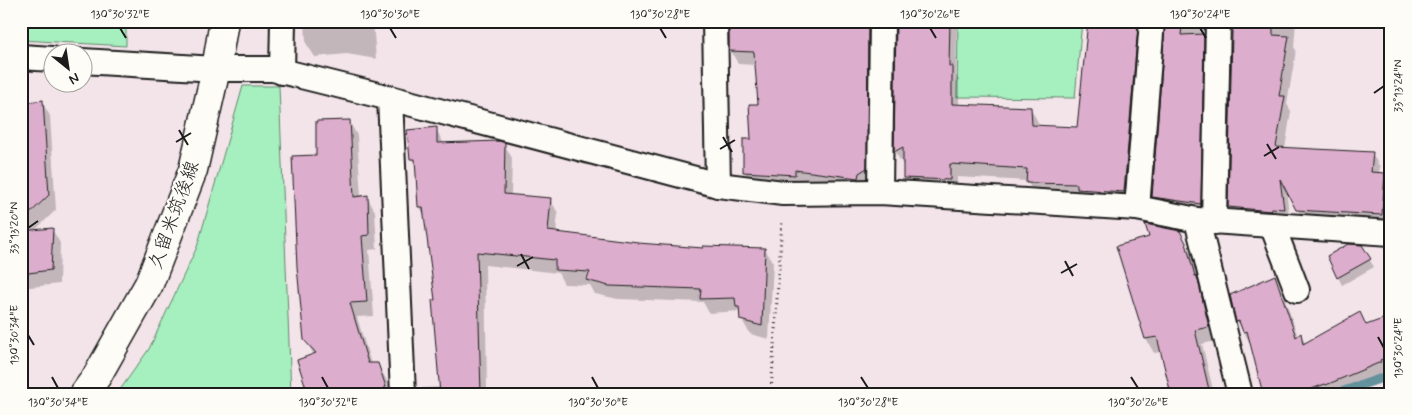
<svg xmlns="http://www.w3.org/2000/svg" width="1412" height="415" viewBox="0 0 1412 415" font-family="Mynerve,'Klee One',sans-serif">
<rect width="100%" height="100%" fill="#f3e4ea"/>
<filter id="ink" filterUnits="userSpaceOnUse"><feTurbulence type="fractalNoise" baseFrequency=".02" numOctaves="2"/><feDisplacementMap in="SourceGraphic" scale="10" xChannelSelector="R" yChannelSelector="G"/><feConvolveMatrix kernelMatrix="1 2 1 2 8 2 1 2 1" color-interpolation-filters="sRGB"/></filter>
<g filter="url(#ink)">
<g fill="#a6efbe" stroke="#61866d">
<path d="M 21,21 L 126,21 L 126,46 L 21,40 Z"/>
<path d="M 958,21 L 1082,21 L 1075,98 L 957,97 Z"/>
<path d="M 243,86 L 279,86 L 291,394 L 117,394 L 149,349 L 197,247 Z"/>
</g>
<g fill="#0003">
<path d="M 305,21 L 373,21 L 376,59 L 347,54 L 315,57 L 306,43 Z"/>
<path d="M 730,21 L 886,21 L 873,182 L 752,184 L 744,171 L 759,105 L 756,65 L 738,64 L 731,51 Z"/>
<path d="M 895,21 L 957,21 L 956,75 L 959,80 L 959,106 L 1031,109 L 1038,122 L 1038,126 L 1079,129 L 1090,21 L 1156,21 L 1131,205 L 1035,195 L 1027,181 L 957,177 L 957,193 L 912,191 L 905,177 L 905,164 L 903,165 L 895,152 L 897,22 Z"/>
<path d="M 1165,21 L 1222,21 L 1207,216 L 1161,210 L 1153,197 L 1167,22 Z"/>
<path d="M 1231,21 L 1296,21 L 1294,47 L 1296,50 L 1287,104 L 1291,111 L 1285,149 L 1372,154 L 1380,167 L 1379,173 L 1384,174 L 1391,185 L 1389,227 L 1305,222 L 1286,189 L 1290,222 L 1237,219 L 1229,206 L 1233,22 Z"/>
<path d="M 42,102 L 50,116 L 56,210 L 34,231 L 52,229 L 60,243 L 59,284 L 21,288 L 21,104 Z"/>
<path d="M 349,121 L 357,135 L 361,197 L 367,197 L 375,211 L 377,249 L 369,250 L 374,316 L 357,317 L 371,364 L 378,364 L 386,379 L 391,394 L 309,394 L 314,355 L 305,339 L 317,156 Z"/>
<path d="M 436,129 L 444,144 L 504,144 L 512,158 L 511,195 L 550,199 L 558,213 L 556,233 L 638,245 L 704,249 L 765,249 L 773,263 L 769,339 L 750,334 L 742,320 L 741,311 L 709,313 L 703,302 L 618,299 L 595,294 L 590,285 L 564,284 L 558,273 L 485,265 L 487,388 L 490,394 L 422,394 L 422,388 L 441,387 L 437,301 L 425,216 L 419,206 L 417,168 L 411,158 Z"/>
<path d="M 1180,232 L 1193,258 L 1216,341 L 1202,344 L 1214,394 L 1172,394 L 1162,352 L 1154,353 L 1146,339 L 1118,247 Z"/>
<path d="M 1361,246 L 1374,267 L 1342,285 L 1328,257 Z"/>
<path d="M 1274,277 L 1282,291 L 1298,337 L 1301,335 L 1306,344 L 1360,314 L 1367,326 L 1391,318 L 1391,375 L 1347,394 L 1264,394 L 1252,346 L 1237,321 Z"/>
</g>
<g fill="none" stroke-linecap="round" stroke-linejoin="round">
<path stroke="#63919c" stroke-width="9" d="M 1335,394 L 1391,375"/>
</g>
<g fill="#ddadcd" stroke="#1c1c1c">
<path d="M 729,21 L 868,21 L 867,168 L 859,173 L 858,178 L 795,170 L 795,175 L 743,172 L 743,139 L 751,139 L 749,104 L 758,104 L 754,52 L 729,51 Z"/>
<path d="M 896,21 L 950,21 L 949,66 L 952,66 L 952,104 L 1031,107 L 1032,125 L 1077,127 L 1088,21 L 1136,21 L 1135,26 L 1138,26 L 1124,192 L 1077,189 L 1077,184 L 1026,183 L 1027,169 L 950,164 L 950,180 L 903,178 L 903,147 L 894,152 Z"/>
<path d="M 1236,21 L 1273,26 L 1273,35 L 1289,36 L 1279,96 L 1285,96 L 1276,147 L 1373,152 L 1371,172 L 1385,173 L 1382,215 L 1296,210 L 1280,179 L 1284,209 L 1272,208 L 1271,211 L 1228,207 L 1232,32 Z"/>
<path d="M 1165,26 L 1182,26 L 1181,35 L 1204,34 L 1201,204 L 1152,197 Z"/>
<path d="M 43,100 L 49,195 L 21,222 L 21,103 Z"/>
<path d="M 350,120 L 354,197 L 368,195 L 369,235 L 362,236 L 367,302 L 350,303 L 368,363 L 378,363 L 386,387 L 376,394 L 308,394 L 297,360 L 316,353 L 304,340 L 297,267 L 292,156 L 316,155 L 316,121 Z"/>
<path d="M 437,127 L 437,143 L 500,141 L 505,143 L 504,194 L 551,198 L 548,231 L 638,242 L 638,243 L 703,248 L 703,246 L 765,248 L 762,326 L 740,320 L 739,307 L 736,307 L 735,298 L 700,299 L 701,289 L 609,286 L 586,280 L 590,272 L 555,270 L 555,260 L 477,252 L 481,394 L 440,394 L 432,300 L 435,300 L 423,207 L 418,207 L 415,159 L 410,159 L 407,130 Z"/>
<path d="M 1145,224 L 1180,231 L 1186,243 L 1195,276 L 1197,276 L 1209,327 L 1195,330 L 1210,394 L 1171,394 L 1157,337 L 1145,339 L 1116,246 L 1149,237 Z"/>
<path d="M 53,228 L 51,270 L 21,274 L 21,231 Z"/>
<path d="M 1348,244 L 1362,245 L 1371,259 L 1337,278 L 1327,256 Z"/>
<path d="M 1275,275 L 1296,337 L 1301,333 L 1303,344 L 1360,312 L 1366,325 L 1391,316 L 1391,356 L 1380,360 L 1381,362 L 1326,385 L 1325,384 L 1298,394 L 1263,394 L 1247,331 L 1243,332 L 1239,321 L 1236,322 L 1230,295 Z"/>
</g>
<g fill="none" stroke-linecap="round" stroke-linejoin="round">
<g stroke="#1c1c1c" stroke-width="28">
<g id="minor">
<path d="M 715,21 L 718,185"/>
<path d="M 21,57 L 52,59"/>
<path d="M 82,61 L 216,69 L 273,69 L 390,98 L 718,185 L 783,193 L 880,192 L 1137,208 L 1197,220 L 1391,233"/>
<path d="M 282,72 L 283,21"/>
<path d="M 390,98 L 403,394"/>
<path d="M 880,192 L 882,21"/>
<path d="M 1137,208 L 1152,21"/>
<path d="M 1197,220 L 1240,394"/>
<path d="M 1214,222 L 1218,21"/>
<path d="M 1272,225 L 1297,290"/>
</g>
</g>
<g stroke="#1c1c1c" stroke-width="31">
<path id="primary" d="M 84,394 L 97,376 L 149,284 L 193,170 L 216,69 L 224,21"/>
</g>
<path stroke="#1c1c1c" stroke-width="3" stroke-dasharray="1 4" stroke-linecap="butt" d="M 771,394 L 782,220"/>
<use href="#minor" stroke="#fdfcf7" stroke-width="24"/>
<use href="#primary" stroke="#fdfcf7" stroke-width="28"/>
</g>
</g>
<path fill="none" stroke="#1c1c1c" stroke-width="2" d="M 120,28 L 126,38M 390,28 L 396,38M 660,28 L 666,38M 930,28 L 936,38M 1200,28 L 1206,38M 1374,93 L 1384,86M 179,130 L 188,145M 723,137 L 732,152M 176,142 L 191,133M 1267,144 L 1276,159M 720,149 L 735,140M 1264,156 L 1279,147M 28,228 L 38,221M 521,254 L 529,269M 1065,261 L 1073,276M 517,266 L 533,257M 1061,273 L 1077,264M 28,335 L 34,345M 1378,337 L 1384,348M 52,377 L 58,388M 322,377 L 328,388M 592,377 L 598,388M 861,377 L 868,388M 1131,377 L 1138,388"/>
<g text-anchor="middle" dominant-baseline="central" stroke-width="4.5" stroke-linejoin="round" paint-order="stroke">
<g font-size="19" fill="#1c1c1c" stroke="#fdfcf7">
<text transform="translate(174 215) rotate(-70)">久留米筑後線</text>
</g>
</g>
<rect width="1412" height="415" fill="none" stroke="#fdfcf7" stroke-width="55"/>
<g transform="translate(68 68) rotate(150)"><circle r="24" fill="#fdfcf7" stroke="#a3a29f"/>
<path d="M0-4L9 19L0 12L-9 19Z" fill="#1c1c1c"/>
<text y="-8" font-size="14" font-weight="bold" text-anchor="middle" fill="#1c1c1c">N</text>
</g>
<rect x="28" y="28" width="1356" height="360" fill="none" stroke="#1c1c1c" stroke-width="2"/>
<g font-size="12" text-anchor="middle" fill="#1c1c1c">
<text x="120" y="18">130°30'32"E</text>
<text x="390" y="18">130°30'30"E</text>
<text x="660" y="18">130°30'28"E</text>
<text x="930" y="18">130°30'26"E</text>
<text x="1200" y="18">130°30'24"E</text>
<text transform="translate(1398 86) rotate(-90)" y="4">33°13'24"N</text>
<text transform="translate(14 228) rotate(-90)" y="4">33°13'20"N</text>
<text transform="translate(14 335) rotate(-90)" y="4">130°30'34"E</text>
<text transform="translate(1398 348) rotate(-90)" y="4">130°30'24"E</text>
<text x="58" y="406">130°30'34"E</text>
<text x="328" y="406">130°30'32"E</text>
<text x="598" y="406">130°30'30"E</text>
<text x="868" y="406">130°30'28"E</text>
<text x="1138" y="406">130°30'26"E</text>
</g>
</svg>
